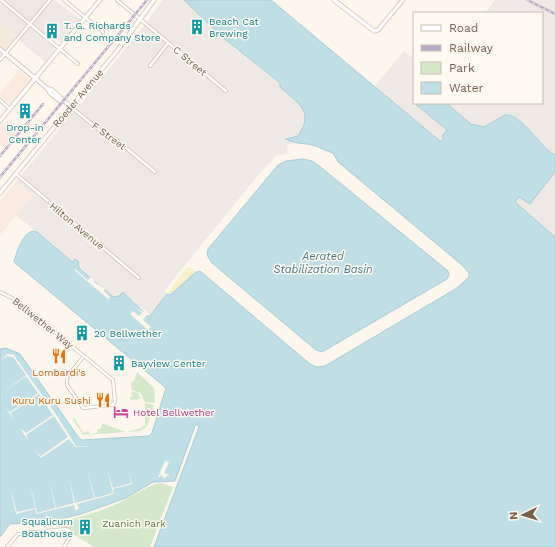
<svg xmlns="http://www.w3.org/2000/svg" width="555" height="547" viewBox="0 0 555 547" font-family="'Work Sans',sans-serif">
<rect width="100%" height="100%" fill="#fcf6ec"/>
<path fill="#f3e9da" d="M 0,24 L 16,38 L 0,57 Z"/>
<g fill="#fbeae0">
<path d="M 19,70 L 30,80 L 10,104 L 0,96 L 0,93 Z"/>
<path d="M 6,121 L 19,131 L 4,148 L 0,144 L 0,128 Z"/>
<path d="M 16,182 L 33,195 L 0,235 L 0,201 Z"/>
</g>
<g fill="#eee9e4">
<path d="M 5,0 L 55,0 L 80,20 L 61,43 L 53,37 L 58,30 L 53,26 L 47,33 L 43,39 L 56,48 L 45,62 L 0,24 L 0,5 Z"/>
<path d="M 163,0 L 184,0 L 220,36 L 280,84 L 280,87 L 304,109 L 307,117 L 303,128 L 298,136 L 287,137 L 285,139 L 292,143 L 287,146 L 287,154 L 277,155 L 259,174 L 164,291 L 167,294 L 151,316 L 124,292 L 119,296 L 113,297 L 79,268 L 78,261 L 75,259 L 72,262 L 16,215 L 33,195 L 16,182 L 143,27 Z"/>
<path d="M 495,0 L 555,0 L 555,155 L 539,142 L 514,116 L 498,119 L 484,127 L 471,124 L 446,103 L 542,103 L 542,13 L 485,13 Z"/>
<path d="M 404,51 L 414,59 L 413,102 L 447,131 L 441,142 L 374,87 Z"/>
<path d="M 555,172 L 555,237 L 514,202 L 519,196 L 530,203 Z"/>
</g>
<g fill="#d5e9ca">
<path d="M 137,372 L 154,388 L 155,403 L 145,402 L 140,393 L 132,390 L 131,383 L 134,381 Z"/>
<path d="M 131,391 L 138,393 L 141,399 L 130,400 L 130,396 L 132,397 Z"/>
<path d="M 145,403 L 154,405 C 147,424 151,432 127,432 L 139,429 L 145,425 Z"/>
<path d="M 74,417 L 83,433 L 89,431 L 90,434 L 97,433 L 97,429 L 100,429 L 102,425 L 101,423 L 126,432 L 83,435 L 73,420 Z"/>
<path d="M 162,483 L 173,487 L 150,547 L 94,547 L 74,535 L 71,528 L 63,528 L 59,525 L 58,522 C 77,518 95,513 112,506 C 126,501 150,483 162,483 Z"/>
</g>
<path fill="#f8f1c9" d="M 190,267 L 196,272 L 170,295 L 167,294 L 186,268 Z"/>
<g fill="#c0dee5" stroke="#a7ccd6">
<path d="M 184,0 L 271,0 L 441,142 L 444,138 L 442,136 L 447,130 L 413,102 L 414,101 L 414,103 L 446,103 L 471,124 L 484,127 L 505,115 C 522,113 539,147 555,155 L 555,172 L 530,204 L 519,197 L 515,202 L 555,237 L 555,547 L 154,547 L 199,427 L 197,424 L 195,426 L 175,481 L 153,482 L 126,498 L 81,514 L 53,521 L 10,524 L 0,537 L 0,349 L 6,348 L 20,354 L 79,438 L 82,440 L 149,436 L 152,433 L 166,388 L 14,262 C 16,253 25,226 37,232 L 72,262 L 75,259 L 78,261 L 79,268 L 113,297 L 119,296 L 123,292 L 149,317 L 167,294 L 170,295 L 196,272 L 200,271 L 310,364 L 317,367 L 325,366 L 457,288 L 469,277 L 469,273 L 462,265 L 338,162 L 333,153 C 326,151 320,147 312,145 C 300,142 298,145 285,139 L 298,136 C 315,110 298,104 280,87 L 280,83 L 221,36 Z"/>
<path d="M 303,159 L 312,161 L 318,165 L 448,271 L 449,275 L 447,279 L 322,352 L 316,350 L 212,263 L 207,255 L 208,249 L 278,165 L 286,161 Z"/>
</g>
<g fill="#fcf6ec">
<path d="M 75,269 L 88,280 L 91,277 L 95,281 L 94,282 L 105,289 L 104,291 L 110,297 L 108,299 L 74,270 Z"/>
<path d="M 135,306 L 143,312 L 145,310 L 148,313 L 143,320 L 151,327 L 148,330 L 130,314 L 133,311 L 139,316 L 142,313 Z"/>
<path d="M 7,354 L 14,355 L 18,362 L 19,361 L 20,364 L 55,413 L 76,446 L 93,446 L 75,447 L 69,439 L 41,458 L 35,451 L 41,456 L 68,437 L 54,416 L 26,435 L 29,442 L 20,428 L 26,433 L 53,415 L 39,394 L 11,413 L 13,419 L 6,408 L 10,412 L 38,393 L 26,376 L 0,394 L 26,375 L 13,357 L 7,356 L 0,361 Z"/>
<path d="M 165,461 L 169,462 L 164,473 L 169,475 L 165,478 L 162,477 L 162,474 L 160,477 L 158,477 Z"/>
<path d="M 87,469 L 95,498 L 113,493 L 107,469 L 113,488 L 131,483 L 128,469 L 132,484 L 113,489 L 114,494 L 77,504 L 79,509 L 75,510 L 74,505 L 36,514 L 35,509 L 16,514 L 10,488 L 17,512 L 35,508 L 30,483 L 37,513 L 55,508 L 49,478 L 56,508 L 74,503 L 68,473 L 75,503 L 94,498 Z"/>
</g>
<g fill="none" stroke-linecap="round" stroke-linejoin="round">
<g stroke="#cebfb1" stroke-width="4">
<g id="street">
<path d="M 1,0 L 78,64"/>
<path d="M 64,0 L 103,32"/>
<path d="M 117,0 L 226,91"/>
<path d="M 0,60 L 50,0"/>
<path d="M 150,66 L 168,43"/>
<path d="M 0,100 L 10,109"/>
<path d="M 71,107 L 98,129 L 113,137 L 155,172"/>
<path d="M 16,174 L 139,278"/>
<path d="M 0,292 L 18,301 L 80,353 L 84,356 L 113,380 L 115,402 L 112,405 L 83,408 L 67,385 L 67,377 L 84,356"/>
<path d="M 7,547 L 18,534 L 65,529 L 69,530 L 71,535 L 64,547"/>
</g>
</g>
<g stroke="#d0c0af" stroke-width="5">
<g id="secondary">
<path d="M 334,0 L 374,31 L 378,30 L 403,0"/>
<path d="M 0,49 L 48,89 L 52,90 L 71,107"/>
<path d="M 48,89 L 50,93 L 60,101 L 63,101"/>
<path d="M 0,121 L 100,0"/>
<path d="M 0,193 L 117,51 L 154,0"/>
</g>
</g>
<use href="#street" stroke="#fff" stroke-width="2.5"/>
<use href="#secondary" stroke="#fff" stroke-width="3.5"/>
<g stroke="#baa9c6" stroke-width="2.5">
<g id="rail">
<path d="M 527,0 L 555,14"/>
<path d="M 0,156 L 43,104"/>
<path d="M 0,177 L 147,0"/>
</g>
</g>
<use href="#rail" stroke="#fefaf2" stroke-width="1" stroke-dasharray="3" stroke-linecap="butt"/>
</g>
<defs>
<g id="building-bare" transform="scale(1.2)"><path d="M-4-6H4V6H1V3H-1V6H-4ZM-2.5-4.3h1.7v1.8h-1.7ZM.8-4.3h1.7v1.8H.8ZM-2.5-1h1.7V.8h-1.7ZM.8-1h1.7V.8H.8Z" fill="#0f9aa8" stroke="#fefaf2" stroke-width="2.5" paint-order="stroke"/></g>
<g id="restaurant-bare" transform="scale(1.2)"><path d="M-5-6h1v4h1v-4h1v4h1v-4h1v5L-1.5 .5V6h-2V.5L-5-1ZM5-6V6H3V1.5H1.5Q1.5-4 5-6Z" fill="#e8710a" stroke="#fefaf2" stroke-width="2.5" paint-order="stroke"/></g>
<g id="hotel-bare" transform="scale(1.2)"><path d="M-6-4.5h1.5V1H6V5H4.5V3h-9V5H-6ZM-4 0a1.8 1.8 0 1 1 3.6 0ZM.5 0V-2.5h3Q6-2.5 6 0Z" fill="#d1479c" stroke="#fefaf2" stroke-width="2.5" paint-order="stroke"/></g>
</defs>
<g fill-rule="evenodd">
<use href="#building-bare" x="197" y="27"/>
<use href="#building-bare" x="52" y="31"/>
<use href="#building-bare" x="25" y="111"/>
<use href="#building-bare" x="82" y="333"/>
<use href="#restaurant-bare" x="59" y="356"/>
<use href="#building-bare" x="119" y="363"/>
<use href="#restaurant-bare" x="103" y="400"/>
<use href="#hotel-bare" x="121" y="412"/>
<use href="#building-bare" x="85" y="527"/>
</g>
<g text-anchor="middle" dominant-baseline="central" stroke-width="3" stroke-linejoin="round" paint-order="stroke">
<g font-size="10" fill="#0d838f" stroke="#fefaf2" text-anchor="start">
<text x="209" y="21">Beach Cat<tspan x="209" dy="12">Brewing</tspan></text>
<text x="64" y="25">T. G. Richards<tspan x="64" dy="12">and Company Store</tspan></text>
<text x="25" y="127" text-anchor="middle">Drop-in<tspan x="25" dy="12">Center</tspan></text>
<text x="94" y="333">20 Bellwether</text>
<text x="131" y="363">Bayview Center</text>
<text x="73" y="521" text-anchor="end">Squalicum<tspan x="73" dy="12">Boathouse</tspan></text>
</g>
<g font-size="10" fill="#765f4f" stroke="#fefaf2">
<text transform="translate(190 61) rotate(40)">C Street</text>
<text transform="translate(78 98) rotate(-50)">Roeder Avenue</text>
<text transform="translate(109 136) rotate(36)">F Street</text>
<text transform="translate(77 226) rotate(40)">Hilton Avenue</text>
<text transform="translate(43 323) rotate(39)">Bellwether Way</text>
</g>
<g font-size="10" fill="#c56008" stroke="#fefaf2">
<text x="59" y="372">Lombardi's</text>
<text x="91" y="400" text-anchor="end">Kuru Kuru Sushi</text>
</g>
<g font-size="10" fill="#b23c85" stroke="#fefaf2" text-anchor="start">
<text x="133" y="412">Hotel Bellwether</text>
</g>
<g font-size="10" fill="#547b48" stroke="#fefaf2">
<text x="134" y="523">Zuanich Park</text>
</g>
<g font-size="11" font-style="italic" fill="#4a7a88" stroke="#fefaf2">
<text x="323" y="256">Aerated<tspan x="323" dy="13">Stabilization Basin</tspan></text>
</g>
</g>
<rect x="413" y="12" width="130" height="92" fill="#fefaf2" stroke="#c8bcb1"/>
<rect x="421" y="25" width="20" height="6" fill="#ffffff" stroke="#c8bcb1"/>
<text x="449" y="32" font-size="12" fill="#765f4f">Road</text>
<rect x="421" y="45" width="20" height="6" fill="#baa9c6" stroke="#c8bcb1"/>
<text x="449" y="52" font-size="12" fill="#765f4f">Railway</text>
<rect x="421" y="62" width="20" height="12" fill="#d5e9ca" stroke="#c8bcb1"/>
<text x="449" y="72" font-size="12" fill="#765f4f">Park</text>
<rect x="421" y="82" width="20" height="12" fill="#c0dee5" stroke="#c8bcb1"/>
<text x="449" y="92" font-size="12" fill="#765f4f">Water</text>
<g transform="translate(523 515) rotate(265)" stroke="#fefaf2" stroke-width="3" paint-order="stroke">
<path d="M0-3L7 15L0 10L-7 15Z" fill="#765f4f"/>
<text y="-6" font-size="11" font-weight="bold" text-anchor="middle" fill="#765f4f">N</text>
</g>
</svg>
